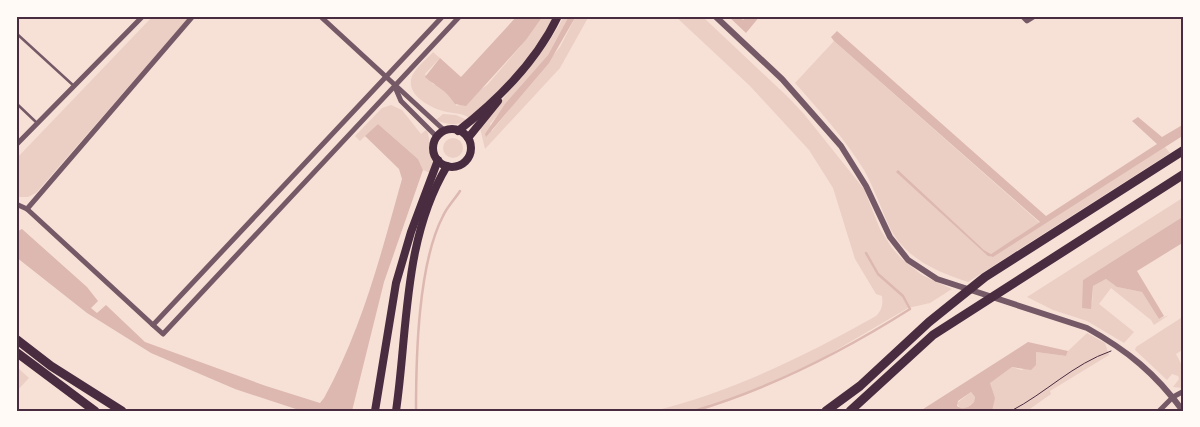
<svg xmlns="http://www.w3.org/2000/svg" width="1200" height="427" viewBox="0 0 1200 427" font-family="Arial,sans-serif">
<rect width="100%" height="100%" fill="#f7e1d7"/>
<g fill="#ebcfc5">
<path d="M 153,16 L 190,16 L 36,193 L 28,197 L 16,197 L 16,159 Z"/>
<path d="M 543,16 L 553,16 C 536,56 501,90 469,118 C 461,112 453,114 443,111 C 429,107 405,94 412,76 C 416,67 427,59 433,52 L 440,58 L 425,74 L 433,84 L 442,87 L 457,106 L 487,85 L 526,40 Z"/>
<path d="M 564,16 L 569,16 L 548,55 L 490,124 L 492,131 L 560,47 L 576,16 L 589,16 L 560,68 L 485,149 L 480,128 C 507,90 542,59 564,16 Z"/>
<path d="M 675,16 L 702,16 L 788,97 L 804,114 L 864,189 L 880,229 L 892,248 L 902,259 L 922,275 L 952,289 L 930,303 L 908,308 L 821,359 L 742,396 L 699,411 L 653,411 C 732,392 805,356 876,316 C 882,310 883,305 882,296 L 876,294 L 855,259 L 833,188 L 809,150 L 750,86 Z"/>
<path d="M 834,41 L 1040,223 L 991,254 L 984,250 L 897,170 L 991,257 L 1165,147 L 1170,153 L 968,282 C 937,272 904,258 889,226 C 881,208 874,188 864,170 C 844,138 820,111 795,83 Z"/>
<path d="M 391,105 L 402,110 L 421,134 L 426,130 L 428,133 L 433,162 L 430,173 L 423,170 L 418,159 L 378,124 L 360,141 L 355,136 L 382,108 Z"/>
<path d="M 443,114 L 456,115 L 467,120 C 457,126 447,125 436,120 Z"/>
<circle cx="453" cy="148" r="10"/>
<path d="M 1184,197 L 1184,216 L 1083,280 L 1092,304 L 1093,286 L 1106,279 L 1117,287 L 1142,292 L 1159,319 L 1169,315 L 1154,325 L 1151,320 L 1111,288 L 1099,304 L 1134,332 L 1124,343 L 1087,321 L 1053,310 L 1027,297 Z"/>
<path d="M 1184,316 L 1184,349 L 1176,354 C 1182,365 1188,376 1182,388 L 1173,387 L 1179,379 L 1178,376 L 1172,374 L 1167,380 L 1135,350 L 1136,347 Z"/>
<path d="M 1087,333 L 1105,343 L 1109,355 L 1050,391 L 1051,394 L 1027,411 L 992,411 L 989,383 L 1012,367 L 1021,370 L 1036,365 L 1036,352 L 1066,356 L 1068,351 Z"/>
<path d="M 16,366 L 29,378 L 16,392 Z"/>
<path d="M 971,392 L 975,397 L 974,402 L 965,409 L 960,409 L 957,403 Z"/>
</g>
<g fill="#dcb8b0" fill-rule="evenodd">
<path d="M 517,16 L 543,16 L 526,40 L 466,106 L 455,104 C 444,88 438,88 425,77 L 440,58 L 461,77 Z"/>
<path d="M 569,16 L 576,16 L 549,63 L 486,137 L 485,134 L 505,104 L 548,55 Z"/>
<path d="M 728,16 L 739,16 L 743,20 L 747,16 L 760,16 L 746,33 Z"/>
<path d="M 837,31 L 1046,216 L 1157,144 L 1132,121 L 1138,117 L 1162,137 L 1184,124 L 1184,135 L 993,257 L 988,256 L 896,172 L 898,170 L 984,250 L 991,254 L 1040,222 L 834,41 L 831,37 Z"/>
<path d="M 378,124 L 418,159 L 423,170 L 384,282 L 352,411 L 302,411 L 235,389 L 151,353 L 87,313 L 16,257 L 16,232 L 22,229 L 87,287 L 98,301 L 91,308 L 97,313 L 106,305 L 145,342 L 266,386 L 320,403 L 324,398 C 362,329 381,254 402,179 L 399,169 L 365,136 Z"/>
<path d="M 1184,216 L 1184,242 L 1137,271 L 1164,316 L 1159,319 L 1142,292 L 1117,287 L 1106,279 L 1093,286 L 1091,309 L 1082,308 L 1083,280 Z"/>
<path d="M 1028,342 L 1068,351 L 1066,356 L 1036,352 L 1036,365 L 1031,370 L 1012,367 L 990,383 L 995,398 L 992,411 L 920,411 ZM 971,392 L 975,397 L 974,402 C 969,407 963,411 957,406 L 958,401 Z"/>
</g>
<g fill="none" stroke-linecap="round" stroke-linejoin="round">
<g stroke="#dcb8b0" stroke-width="2.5">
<path d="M 416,411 C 416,356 418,264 443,216 C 447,207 455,199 460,191"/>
<path d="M 694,411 C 772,388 842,352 910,309 L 903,296 L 878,274 L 866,253"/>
</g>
<path stroke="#4a2c40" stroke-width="1" d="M 1011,411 C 1046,393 1073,364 1111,351"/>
<g stroke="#755966" stroke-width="2.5">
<path d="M 16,33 L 74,86"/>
<path d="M 16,103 L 37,123"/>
</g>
<g stroke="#755966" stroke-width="5">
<path d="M 320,16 L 445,131"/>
<path d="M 443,16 L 153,325 L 163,334 L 460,16"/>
<path d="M 1022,16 L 1027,21 L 1035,16"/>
<path d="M 395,87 L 401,101 L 437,137"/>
<path d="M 16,145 L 143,16"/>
<path d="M 16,204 L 27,209 L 153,325"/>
<path d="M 27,209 L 193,16"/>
<path d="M 1159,411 L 1173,397 L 1184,391"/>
</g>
<path stroke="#755966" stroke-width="6" d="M 715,16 L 782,79 L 841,146 L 866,186 L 890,237 L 908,260 L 937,279 L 1087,328 C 1128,351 1155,373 1183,411"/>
<g stroke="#4a2c40" stroke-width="8">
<circle cx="452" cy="148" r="19"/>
<path d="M 458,131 C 498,100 536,62 558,16"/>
<path d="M 468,138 L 498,101"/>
<path d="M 375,411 L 396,283 L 411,232 L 438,160"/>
<path d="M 396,411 C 408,329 403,239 447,166"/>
</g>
<g stroke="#4a2c40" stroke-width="9">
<path d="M 16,339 L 51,366 L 122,411"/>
<path d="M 16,352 L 95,411"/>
<path d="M 826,411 L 860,386 L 929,322 L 985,277 L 1184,150"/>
<path d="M 850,411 L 933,335 L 1184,174"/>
</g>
</g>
<rect width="1200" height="427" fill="none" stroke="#fffaf5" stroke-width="35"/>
<rect x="18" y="18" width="1164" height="392" fill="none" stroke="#4a2c40" stroke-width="2"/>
</svg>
